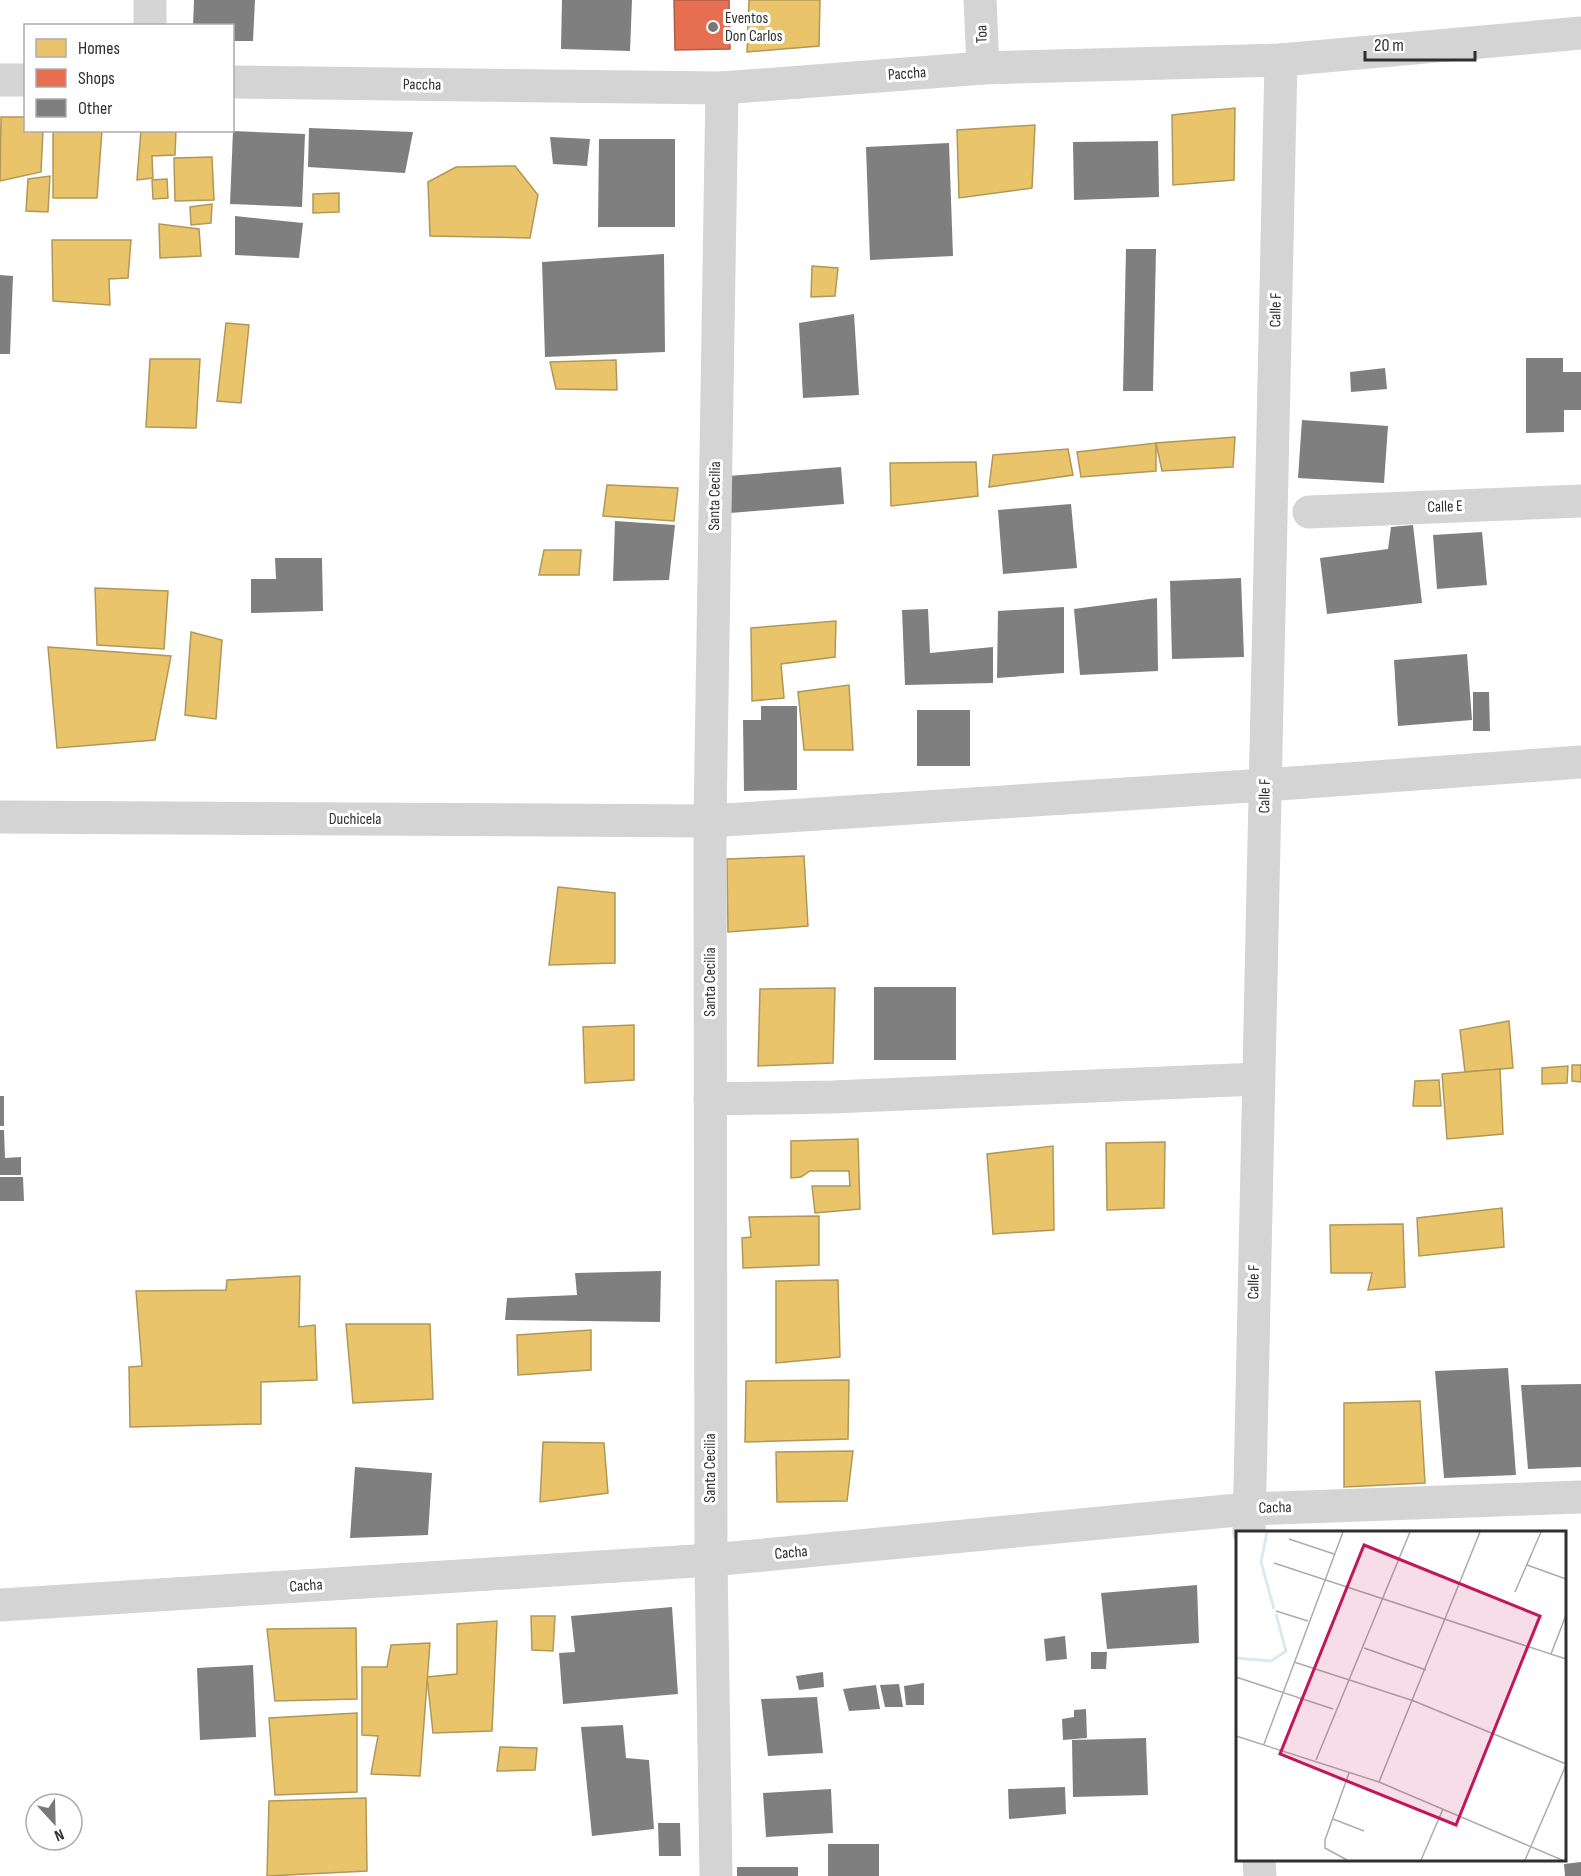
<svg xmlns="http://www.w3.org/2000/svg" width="1581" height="1876" viewBox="0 0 1581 1876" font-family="'Sofia Sans Condensed',sans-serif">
<rect width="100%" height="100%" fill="#fff"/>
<g fill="#e9c46a" stroke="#b19758" stroke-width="1.5">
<path d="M 749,0 L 820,0 L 819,46 L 747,52 Z"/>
<path d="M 1235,108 L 1234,180 L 1173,185 L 1172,115 Z"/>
<path d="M 1,117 L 26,117 L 26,130 L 43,130 L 41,172 L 0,181 Z"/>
<path d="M 1035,125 L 1032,188 L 959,198 L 957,130 Z"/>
<path d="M 53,130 L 102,130 L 97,198 L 53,198 Z"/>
<path d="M 141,130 L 176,130 L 175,155 L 152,156 L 153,178 L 137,180 Z"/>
<path d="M 212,157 L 214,200 L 175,201 L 174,158 Z"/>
<path d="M 515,166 L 538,195 L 530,238 L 430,236 L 428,182 L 456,167 Z"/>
<path d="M 50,176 L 48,212 L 26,211 L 28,179 Z"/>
<path d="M 167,179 L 168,198 L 153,199 L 152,180 Z"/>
<path d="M 339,193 L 339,212 L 313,213 L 313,194 Z"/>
<path d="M 212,204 L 211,223 L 191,225 L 190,207 Z"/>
<path d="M 159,224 L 199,229 L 201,256 L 160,258 Z"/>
<path d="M 52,240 L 131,240 L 128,278 L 109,279 L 110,305 L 53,301 Z"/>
<path d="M 812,266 L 838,268 L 835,296 L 811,297 Z"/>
<path d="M 226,323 L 249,325 L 241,403 L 217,401 Z"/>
<path d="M 150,359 L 200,359 L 196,428 L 146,427 Z"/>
<path d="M 616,360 L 617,390 L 556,389 L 550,362 Z"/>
<path d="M 1235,437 L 1233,467 L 1162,471 L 1156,443 Z"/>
<path d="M 1156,443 L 1156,471 L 1081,477 L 1077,452 Z"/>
<path d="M 1068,449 L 1073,475 L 989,487 L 993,455 Z"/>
<path d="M 976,462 L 978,496 L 891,506 L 890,463 Z"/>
<path d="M 607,485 L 678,488 L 674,521 L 603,516 Z"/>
<path d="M 544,550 L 581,550 L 579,575 L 539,575 Z"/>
<path d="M 95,588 L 168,591 L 164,649 L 97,645 Z"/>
<path d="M 836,621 L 835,657 L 781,664 L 784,698 L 752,701 L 751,628 Z"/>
<path d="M 191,632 L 222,640 L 216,719 L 185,715 Z"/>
<path d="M 48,647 L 171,656 L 155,740 L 57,748 Z"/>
<path d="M 849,685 L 853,750 L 804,750 L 798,692 Z"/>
<path d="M 804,856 L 808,926 L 728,932 L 727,859 Z"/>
<path d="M 558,887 L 615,893 L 615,963 L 549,965 Z"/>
<path d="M 835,988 L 833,1063 L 758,1066 L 760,989 Z"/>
<path d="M 1509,1021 L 1513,1068 L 1465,1072 L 1460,1030 Z"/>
<path d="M 634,1025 L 634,1080 L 585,1083 L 583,1027 Z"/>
<path d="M 1572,1065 L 1581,1065 L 1581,1082 L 1572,1081 Z"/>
<path d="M 1568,1066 L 1567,1083 L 1542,1084 L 1542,1068 Z"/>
<path d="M 1500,1069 L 1503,1134 L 1447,1139 L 1442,1074 Z"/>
<path d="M 1439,1080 L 1441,1106 L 1413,1106 L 1415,1081 Z"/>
<path d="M 858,1139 L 860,1209 L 815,1213 L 812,1186 L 850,1186 L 849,1171 L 810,1171 L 801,1177 L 791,1178 L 791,1141 Z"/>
<path d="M 1165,1142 L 1164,1208 L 1107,1210 L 1106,1143 Z"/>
<path d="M 1053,1146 L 1054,1230 L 993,1234 L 987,1154 Z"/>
<path d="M 1502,1208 L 1504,1247 L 1419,1256 L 1417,1218 Z"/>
<path d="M 819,1216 L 819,1265 L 743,1268 L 742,1238 L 751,1237 L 749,1217 Z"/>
<path d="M 1403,1224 L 1405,1287 L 1368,1290 L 1372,1273 L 1331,1273 L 1330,1225 Z"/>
<path d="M 300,1276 L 299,1327 L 315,1325 L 317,1380 L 261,1382 L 261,1424 L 130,1427 L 129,1367 L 142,1366 L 136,1291 L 226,1290 L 227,1280 Z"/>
<path d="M 838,1280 L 840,1357 L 776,1363 L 776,1281 Z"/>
<path d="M 346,1324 L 430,1324 L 433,1399 L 353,1403 Z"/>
<path d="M 591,1330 L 591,1370 L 518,1375 L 517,1335 Z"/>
<path d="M 849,1380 L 848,1439 L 745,1442 L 746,1381 Z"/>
<path d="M 1420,1401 L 1425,1483 L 1344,1487 L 1344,1403 Z"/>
<path d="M 543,1442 L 604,1443 L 608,1493 L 540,1502 Z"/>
<path d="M 853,1451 L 847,1501 L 777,1502 L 776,1452 Z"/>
<path d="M 531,1616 L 555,1616 L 553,1651 L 532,1650 Z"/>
<path d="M 497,1621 L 492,1731 L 433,1733 L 427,1677 L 457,1674 L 457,1624 Z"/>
<path d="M 356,1628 L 357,1699 L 275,1701 L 267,1629 Z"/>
<path d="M 430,1643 L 420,1776 L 371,1774 L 378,1736 L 362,1735 L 362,1667 L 387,1667 L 391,1645 Z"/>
<path d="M 357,1713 L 357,1792 L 275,1795 L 269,1718 Z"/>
<path d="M 500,1747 L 537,1748 L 535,1770 L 497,1771 Z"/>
<path d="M 366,1798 L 367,1871 L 267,1876 L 269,1801 Z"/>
</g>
<path fill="#e76f51" stroke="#b05c47" stroke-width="1.5" d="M 674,0 L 729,0 L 730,49 L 675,50 Z"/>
<g fill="#7f7f7f">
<path d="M 194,0 L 255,0 L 253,41 L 232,41 L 232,26 L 193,26 Z"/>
<path d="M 562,0 L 632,0 L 630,51 L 561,49 Z"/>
<path d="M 309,128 L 413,132 L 405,173 L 308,167 Z"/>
<path d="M 233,131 L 305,134 L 302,207 L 230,204 Z"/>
<path d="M 550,137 L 590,139 L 587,166 L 553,164 Z"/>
<path d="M 599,139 L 675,139 L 675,227 L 598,227 Z"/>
<path d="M 1158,141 L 1159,197 L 1074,200 L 1073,142 Z"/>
<path d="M 949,143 L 953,256 L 870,260 L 866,147 Z"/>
<path d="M 235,216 L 303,223 L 299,258 L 235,255 Z"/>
<path d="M 1126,249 L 1156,249 L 1153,391 L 1123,391 Z"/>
<path d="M 664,254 L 665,352 L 545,357 L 542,262 Z"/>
<path d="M 0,275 L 13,276 L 10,354 L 0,354 Z"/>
<path d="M 854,314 L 859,395 L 803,398 L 799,323 Z"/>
<path d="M 1526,358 L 1563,358 L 1563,372 L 1581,372 L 1581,410 L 1564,410 L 1564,432 L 1526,433 Z"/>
<path d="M 1385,368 L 1387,389 L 1351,392 L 1350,372 Z"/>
<path d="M 1302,420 L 1388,426 L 1384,483 L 1298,478 Z"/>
<path d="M 841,467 L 844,504 L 730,513 L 728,476 Z"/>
<path d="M 1071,504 L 1077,568 L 1003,574 L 998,510 Z"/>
<path d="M 615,521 L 675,525 L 669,580 L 613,581 Z"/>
<path d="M 1413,525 L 1422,603 L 1327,614 L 1320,558 L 1388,549 L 1391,527 Z"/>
<path d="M 1482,532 L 1487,585 L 1437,589 L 1433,535 Z"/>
<path d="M 275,558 L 322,558 L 323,611 L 251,613 L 251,579 L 276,579 Z"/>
<path d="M 1241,578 L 1244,657 L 1172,659 L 1170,581 Z"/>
<path d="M 1157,598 L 1158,671 L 1080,675 L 1074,609 Z"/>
<path d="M 1064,607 L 1064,673 L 997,678 L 998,611 Z"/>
<path d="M 928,609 L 930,653 L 993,647 L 993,683 L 905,685 L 902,610 Z"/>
<path d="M 1467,654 L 1472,720 L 1398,726 L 1394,660 Z"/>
<path d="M 1473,692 L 1489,692 L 1490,731 L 1473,731 Z"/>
<path d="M 761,706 L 797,706 L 797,790 L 744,791 L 743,720 L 761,720 Z"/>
<rect x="917" y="710" width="53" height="56"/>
<rect x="874" y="987" width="82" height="73"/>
<rect x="0" y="1096" width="4" height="30"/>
<path d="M 0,1130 L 4,1130 L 5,1158 L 21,1157 L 21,1175 L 0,1175 Z"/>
<path d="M 0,1177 L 23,1177 L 24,1201 L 0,1201 Z"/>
<path d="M 661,1271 L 660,1322 L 505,1320 L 507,1298 L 577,1295 L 575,1273 Z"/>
<path d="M 1508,1368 L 1516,1475 L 1444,1478 L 1435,1371 Z"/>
<path d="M 1581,1384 L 1581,1467 L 1528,1469 L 1521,1385 Z"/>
<path d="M 355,1467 L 432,1473 L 428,1535 L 350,1538 Z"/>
<path d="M 1197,1585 L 1199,1643 L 1107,1649 L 1101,1593 Z"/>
<path d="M 672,1607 L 678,1694 L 563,1704 L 559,1653 L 575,1652 L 571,1616 Z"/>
<path d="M 1065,1636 L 1067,1659 L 1046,1661 L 1044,1639 Z"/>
<path d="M 1091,1652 L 1107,1652 L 1106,1669 L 1091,1669 Z"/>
<path d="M 253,1665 L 256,1737 L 200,1740 L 197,1668 Z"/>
<path d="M 823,1672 L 824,1687 L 799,1690 L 796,1676 Z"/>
<path d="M 924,1683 L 924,1705 L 906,1705 L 904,1686 Z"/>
<path d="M 899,1684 L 903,1707 L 885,1707 L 880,1685 Z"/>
<path d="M 876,1685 L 880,1709 L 849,1711 L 843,1689 Z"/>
<path d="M 817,1697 L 823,1753 L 768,1756 L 761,1699 Z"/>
<path d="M 1086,1709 L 1087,1738 L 1063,1740 L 1062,1719 L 1074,1717 L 1074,1710 Z"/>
<path d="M 623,1725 L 626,1758 L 649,1760 L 654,1829 L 592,1836 L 581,1727 Z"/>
<path d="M 1146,1738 L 1148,1795 L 1073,1797 L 1072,1740 Z"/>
<path d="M 1065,1787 L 1066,1814 L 1009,1819 L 1008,1789 Z"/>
<path d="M 831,1789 L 833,1833 L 766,1837 L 763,1793 Z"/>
<path d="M 658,1823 L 680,1823 L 681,1856 L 659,1856 Z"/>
<rect x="828" y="1844" width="51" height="32"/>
<path d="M 1581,1862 L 1581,1876 L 1565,1876 L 1564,1864 Z"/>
<rect x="737" y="1867" width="61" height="9"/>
</g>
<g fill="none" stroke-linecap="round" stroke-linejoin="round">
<g stroke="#d4d4d4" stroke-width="33">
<path d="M 980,0 L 983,68"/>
<path d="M 150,26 L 150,0"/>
<path d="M 0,80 L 26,80"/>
<path d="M 232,82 L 722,88 L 983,68 L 1281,60 L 1581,33"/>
<path d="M 1309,512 L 1581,501"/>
<path d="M 0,817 L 710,821 L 1265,785 L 1581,762"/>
<path d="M 710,1099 L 832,1097 L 1258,1079"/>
<path d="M 1249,1532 L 1281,60"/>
<path d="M 0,1605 L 711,1560 L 1248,1509 L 1581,1497"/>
<path d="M 1259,1860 L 1260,1876"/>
<path d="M 716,1876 L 711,1560 L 710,821 L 722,88"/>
</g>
</g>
<circle fill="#787878" stroke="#fff" stroke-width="2" cx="713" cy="27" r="6"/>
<g text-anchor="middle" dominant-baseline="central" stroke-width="6" stroke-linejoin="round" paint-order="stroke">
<g font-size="16" fill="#2f2f2f" stroke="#fff" text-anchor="start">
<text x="725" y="18">Eventos<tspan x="725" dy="18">Don Carlos</tspan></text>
</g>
<g font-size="16" fill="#2f2f2f" stroke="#fff">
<text transform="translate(982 34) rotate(-92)">Toa</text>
<text transform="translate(907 74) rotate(-4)">Paccha</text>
<text transform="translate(422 85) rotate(1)">Paccha</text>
<text transform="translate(1276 310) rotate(-89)">Calle F</text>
<text transform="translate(715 496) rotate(-89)">Santa Cecilia</text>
<text transform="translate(1445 507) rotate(-2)">Calle E</text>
<text transform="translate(1265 796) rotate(-89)">Calle F</text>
<text x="355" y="819">Duchicela</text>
<text transform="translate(710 982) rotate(-90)">Santa Cecilia</text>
<text transform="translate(1254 1282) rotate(-89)">Calle F</text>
<text transform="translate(710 1468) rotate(-90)">Santa Cecilia</text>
<text transform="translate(1275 1508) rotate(-2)">Cacha</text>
<text transform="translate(791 1553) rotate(-5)">Cacha</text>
<text transform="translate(306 1586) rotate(-4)">Cacha</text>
</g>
</g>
<g transform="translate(1236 1531)">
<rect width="330" height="330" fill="#fff"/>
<path fill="none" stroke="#dbeaf1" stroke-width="3" d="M 31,1 L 25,31 L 38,78M 0,127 L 35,130 L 50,120 L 40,83"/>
<path fill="none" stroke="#acacac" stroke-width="1.5" d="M 53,8 L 98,23M 38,32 L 330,128M 291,34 L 330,48M 279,61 L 305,1M 40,80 L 72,90M 128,117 L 190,139M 315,123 L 330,84M 58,131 L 178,170 L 330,233M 0,146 L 97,178M 0,205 L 143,251 L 326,329M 28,213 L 107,1M 80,229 L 174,1M 143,251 L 244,1M 97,288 L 128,300M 111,329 L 89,317 L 89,309 L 113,242M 185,329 L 207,278M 289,329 L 330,234"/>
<path fill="#c2185b" fill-opacity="0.15" stroke="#c2185b" stroke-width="3" d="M 128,14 L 304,85 L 220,294 L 44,223 Z"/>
<rect width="330" height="330" fill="none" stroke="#2f2f2f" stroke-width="3"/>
</g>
<rect x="24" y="24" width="210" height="108" fill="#ffffff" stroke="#acacac" stroke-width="1.5"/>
<rect x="36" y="39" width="30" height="18" fill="#e9c46a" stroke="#acacac" stroke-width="1.5"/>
<text x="78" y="54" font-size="18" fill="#2f2f2f">Homes</text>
<rect x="36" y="69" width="30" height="18" fill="#e76f51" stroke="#acacac" stroke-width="1.5"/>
<text x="78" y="84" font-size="18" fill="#2f2f2f">Shops</text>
<rect x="36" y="99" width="30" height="18" fill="#7f7f7f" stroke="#acacac" stroke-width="1.5"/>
<text x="78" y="114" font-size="18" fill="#2f2f2f">Other</text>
<g transform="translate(54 1822) rotate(158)"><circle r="28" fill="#ffffff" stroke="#acacac" stroke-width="1.5"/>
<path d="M0-4.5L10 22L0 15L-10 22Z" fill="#787878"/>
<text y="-9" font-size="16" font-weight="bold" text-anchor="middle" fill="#2f2f2f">N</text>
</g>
<path d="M1365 51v9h110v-9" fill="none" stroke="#2f2f2f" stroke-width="3"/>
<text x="1374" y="51" font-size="18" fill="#2f2f2f" stroke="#ffffff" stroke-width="4.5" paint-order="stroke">20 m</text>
</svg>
